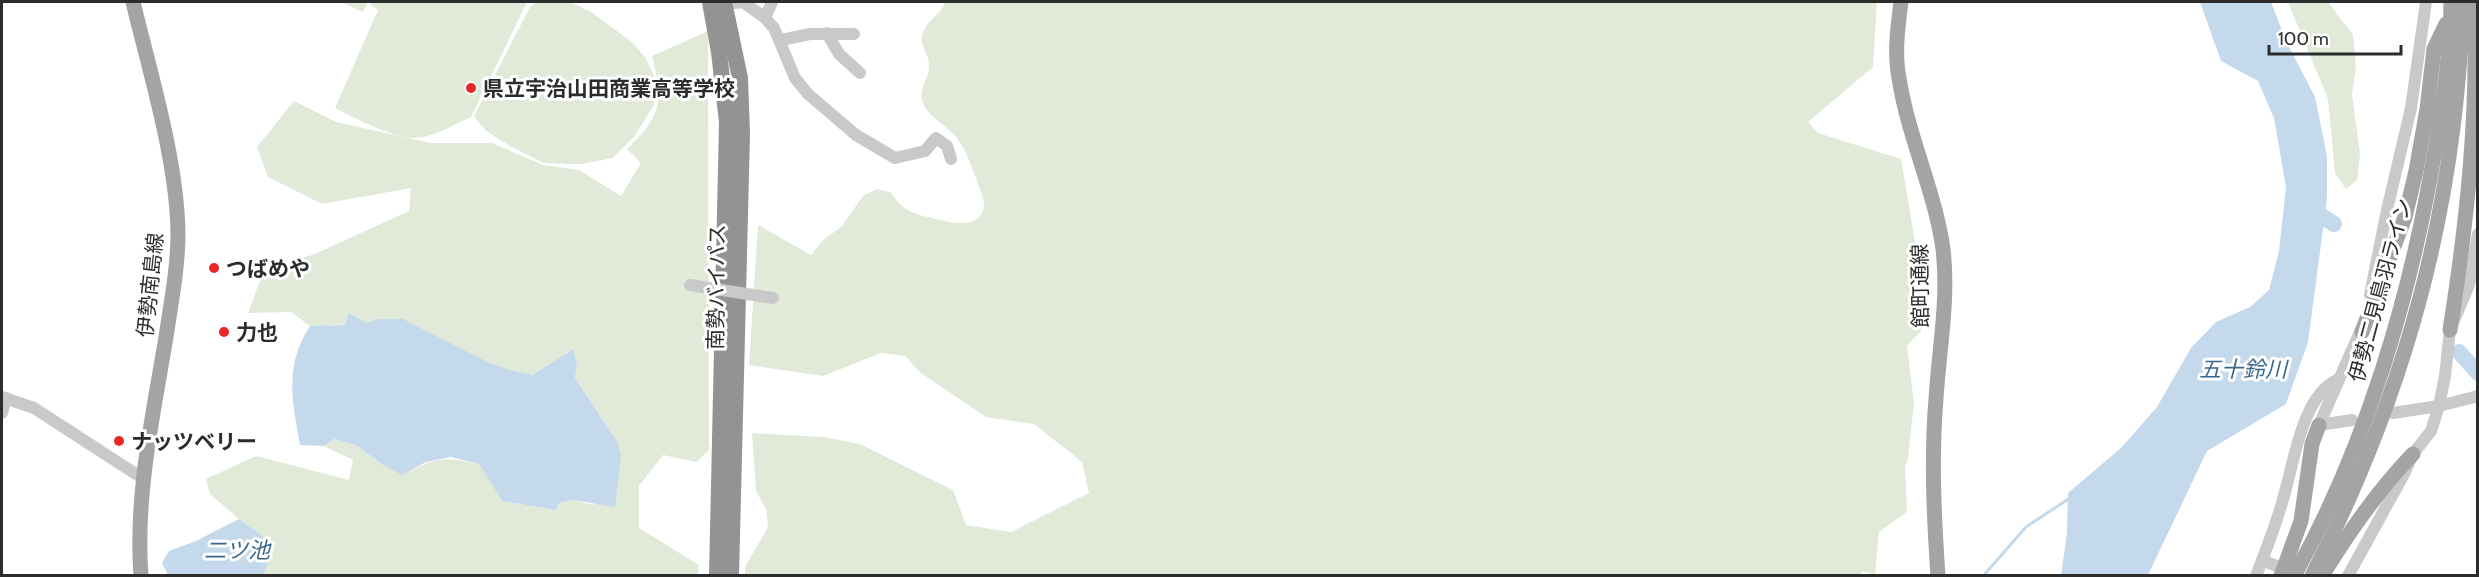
<svg xmlns="http://www.w3.org/2000/svg" width="2479" height="577" viewBox="0 0 2479 577" font-family="Cabin,'Noto Sans JP',sans-serif">
<rect width="100%" height="100%" fill="#fff"/>
<g fill="#e1ead8">
<path d="M 341,2 L 368,2 L 363,12 Z"/>
<path d="M 372,2 L 527,2 L 471,117 C 453,125 434,137 414,138 C 396,139 352,117 335,108 L 378,10 L 370,5 Z"/>
<path d="M 537,2 L 571,2 L 591,12 L 632,42 L 645,57 L 656,80 L 654,105 L 634,137 L 613,158 L 581,164 L 544,163 L 510,146 L 486,131 L 474,116 L 530,7 Z"/>
<path d="M 945,2 L 1877,2 L 1873,67 L 1808,122 L 1818,133 L 1901,159 L 1918,259 L 1921,331 L 1907,346 L 1914,403 L 1908,459 L 1905,467 L 1907,512 L 1879,532 L 1875,575 L 1862,571 L 1861,576 L 745,576 L 745,567 L 768,527 L 766,509 L 756,491 L 752,433 L 824,437 L 860,444 L 953,490 L 966,525 L 1011,532 L 1089,493 L 1082,462 L 1034,424 L 986,417 L 921,373 L 905,356 L 881,353 L 823,376 L 749,365 L 758,225 L 811,255 L 823,240 L 841,227 L 863,196 L 877,189 L 890,192 C 895,196 897,203 902,206 C 911,214 924,216 936,219 C 951,223 983,230 984,204 C 984,196 978,186 976,178 C 970,164 966,149 956,137 C 946,125 926,116 922,100 C 919,88 930,77 929,65 C 929,52 917,44 924,30 C 929,19 941,14 945,2 Z"/>
<path d="M 2288,2 L 2328,2 L 2353,35 L 2356,68 L 2352,94 L 2360,154 L 2357,180 L 2346,189 L 2335,173 L 2328,99 Z"/>
<path d="M 708,31 L 709,450 L 696,462 L 663,455 L 639,486 L 639,528 L 699,565 L 698,575 L 264,575 C 267,563 273,555 272,543 L 239,519 L 210,494 L 206,479 L 256,456 L 349,480 L 353,460 L 324,446 L 334,439 L 356,445 L 383,465 L 411,471 C 435,456 453,458 479,464 L 502,501 L 556,510 L 559,503 L 574,500 L 593,505 L 618,443 L 575,378 L 577,364 L 567,352 L 551,365 L 533,375 L 510,370 L 488,362 L 410,323 L 378,319 L 366,323 L 349,314 L 345,323 C 333,327 322,324 310,326 L 291,312 L 248,313 L 264,270 L 315,254 L 409,211 L 411,188 L 322,204 L 268,177 L 257,147 L 294,101 L 336,122 L 431,143 L 492,143 L 543,165 L 579,170 L 621,196 L 641,163 L 627,149 C 661,117 664,101 652,56 Z"/>
</g>
<g fill="#c4d9eb">
<path d="M 2200,2 L 2271,2 L 2286,41 L 2315,97 L 2327,156 L 2327,199 L 2308,342 L 2286,404 L 2207,451 L 2148,575 L 2061,575 L 2067,533 L 2068,493 L 2121,448 L 2157,407 L 2191,348 L 2216,322 L 2250,307 L 2269,290 L 2279,251 L 2286,187 L 2274,118 L 2258,81 L 2221,61 Z"/>
<path d="M 349,313 L 366,323 L 378,319 L 403,319 L 488,362 L 510,370 L 533,375 L 573,349 L 577,364 L 575,378 L 618,443 L 621,455 L 615,507 L 574,500 L 559,503 L 556,510 L 502,501 L 479,464 L 451,457 L 426,462 L 402,475 L 383,465 L 356,445 L 334,439 L 324,446 L 300,445 C 292,400 284,366 310,326 C 322,324 333,327 345,324 Z"/>
<path d="M 239,519 L 272,543 C 273,555 267,563 264,575 L 168,575 L 162,563 L 169,551 L 196,541 Z"/>
</g>
<g fill="none" stroke-linecap="round" stroke-linejoin="round">
<path stroke="#c4d9eb" stroke-width="3" d="M 1983,576 L 2026,527 L 2070,498"/>
<g stroke="#c4d9eb" stroke-width="16">
<path d="M 2311,209 L 2334,224"/>
<path d="M 2459,352 L 2478,373"/>
</g>
<g stroke="#c9c9c9" stroke-width="12">
<path d="M 725,4 L 743,2 L 765,18 L 774,28 L 795,78 L 808,94 L 856,135 L 895,158 L 925,151 L 936,138 L 947,146 L 951,159"/>
<path d="M 765,18 L 772,2"/>
<path d="M 827,33 L 839,54 L 860,73"/>
<path d="M 781,40 L 810,34 L 854,34"/>
<path d="M 2370,295 L 2387,210 L 2411,108 L 2426,2"/>
<path d="M 2,397 L 34,408 L 142,478"/>
<path d="M 2,413 L 6,398"/>
<path d="M 2393,413 L 2439,406 L 2478,396"/>
<path d="M 2319,425 L 2364,323"/>
<path d="M 2319,425 L 2352,420"/>
<path d="M 2262,560 L 2279,567"/>
<path d="M 2256,576 C 2265,553 2274,530 2281,506 C 2293,471 2300,397 2337,380"/>
<path d="M 2348,576 L 2404,474 L 2413,454 L 2431,431 L 2439,406 L 2445,376 L 2450,330 L 2469,285 L 2478,234"/>
</g>
<g stroke="#a4a4a4" stroke-width="15">
<path d="M 133,2 C 150,73 177,160 178,233 C 178,268 171,303 166,337 C 153,416 135,495 141,576"/>
<path d="M 1901,2 C 1898,26 1894,53 1899,78 C 1908,137 1935,191 1943,249 C 1949,299 1939,349 1936,399 C 1931,458 1934,517 1938,576"/>
<path d="M 2450,330 C 2467,222 2479,111 2474,2"/>
<path d="M 2362,332 L 2405,217 L 2416,171 L 2427,109 L 2434,49 L 2446,24"/>
<path d="M 2325,571 C 2351,529 2378,490 2413,454"/>
<path d="M 2281,576 L 2301,521 L 2312,444 L 2319,425"/>
<path d="M 2294,576 C 2366,447 2411,295 2435,150 C 2443,102 2451,51 2451,2"/>
<path d="M 2312,576 C 2406,392 2456,208 2463,2"/>
</g>
<g stroke="#939393" stroke-width="16">
<path d="M 710,2 L 719,52 L 727,122 L 717,576"/>
<path d="M 724,2 L 740,78 L 742,134 L 731,576"/>
</g>
<path stroke="#c9c9c9" stroke-width="12" d="M 690,285 L 773,298"/>
</g>
<g fill="#e92729" stroke="#fff" stroke-width="2">
<circle cx="471" cy="88" r="6"/>
<circle cx="214" cy="268" r="6"/>
<circle cx="224" cy="332" r="6"/>
<circle cx="119" cy="441" r="6"/>
</g>
<g text-anchor="middle" dominant-baseline="central" stroke-width="6" stroke-linejoin="round" paint-order="stroke">
<g font-size="21" font-weight="bold" fill="#2c2c2c" stroke="#fff" text-anchor="start">
<text x="483" y="88">県立宇治山田商業高等学校</text>
<text x="226" y="268">つばめや</text>
<text x="236" y="332">力也</text>
<text x="131" y="441">ナッツベリー</text>
</g>
<g font-size="21" fill="#2c2c2c" stroke="#fff">
<text transform="translate(150 285) rotate(-84)">伊勢南島線</text>
<text transform="translate(1920 286) rotate(-91)">館町通線</text>
<text transform="translate(716 287) rotate(-89)">南勢バイパス</text>
<text transform="translate(2380 290) rotate(-75)">伊勢二見鳥羽ライン</text>
</g>
<g font-size="22" font-style="italic" fill="#39688f" stroke="#fff">
<text x="2243" y="369">五十鈴川</text>
<text x="237" y="550">二ツ池</text>
</g>
</g>
<rect width="2479" height="577" fill="none" stroke="#2c2c2c" stroke-width="6"/>
<path d="M2269 45v9h132v-9" fill="none" stroke="#2c2c2c" stroke-width="3"/>
<text x="2278" y="45" font-size="18" fill="#2c2c2c" stroke="#ffffff" stroke-width="4.5" paint-order="stroke">100 m</text>
</svg>
